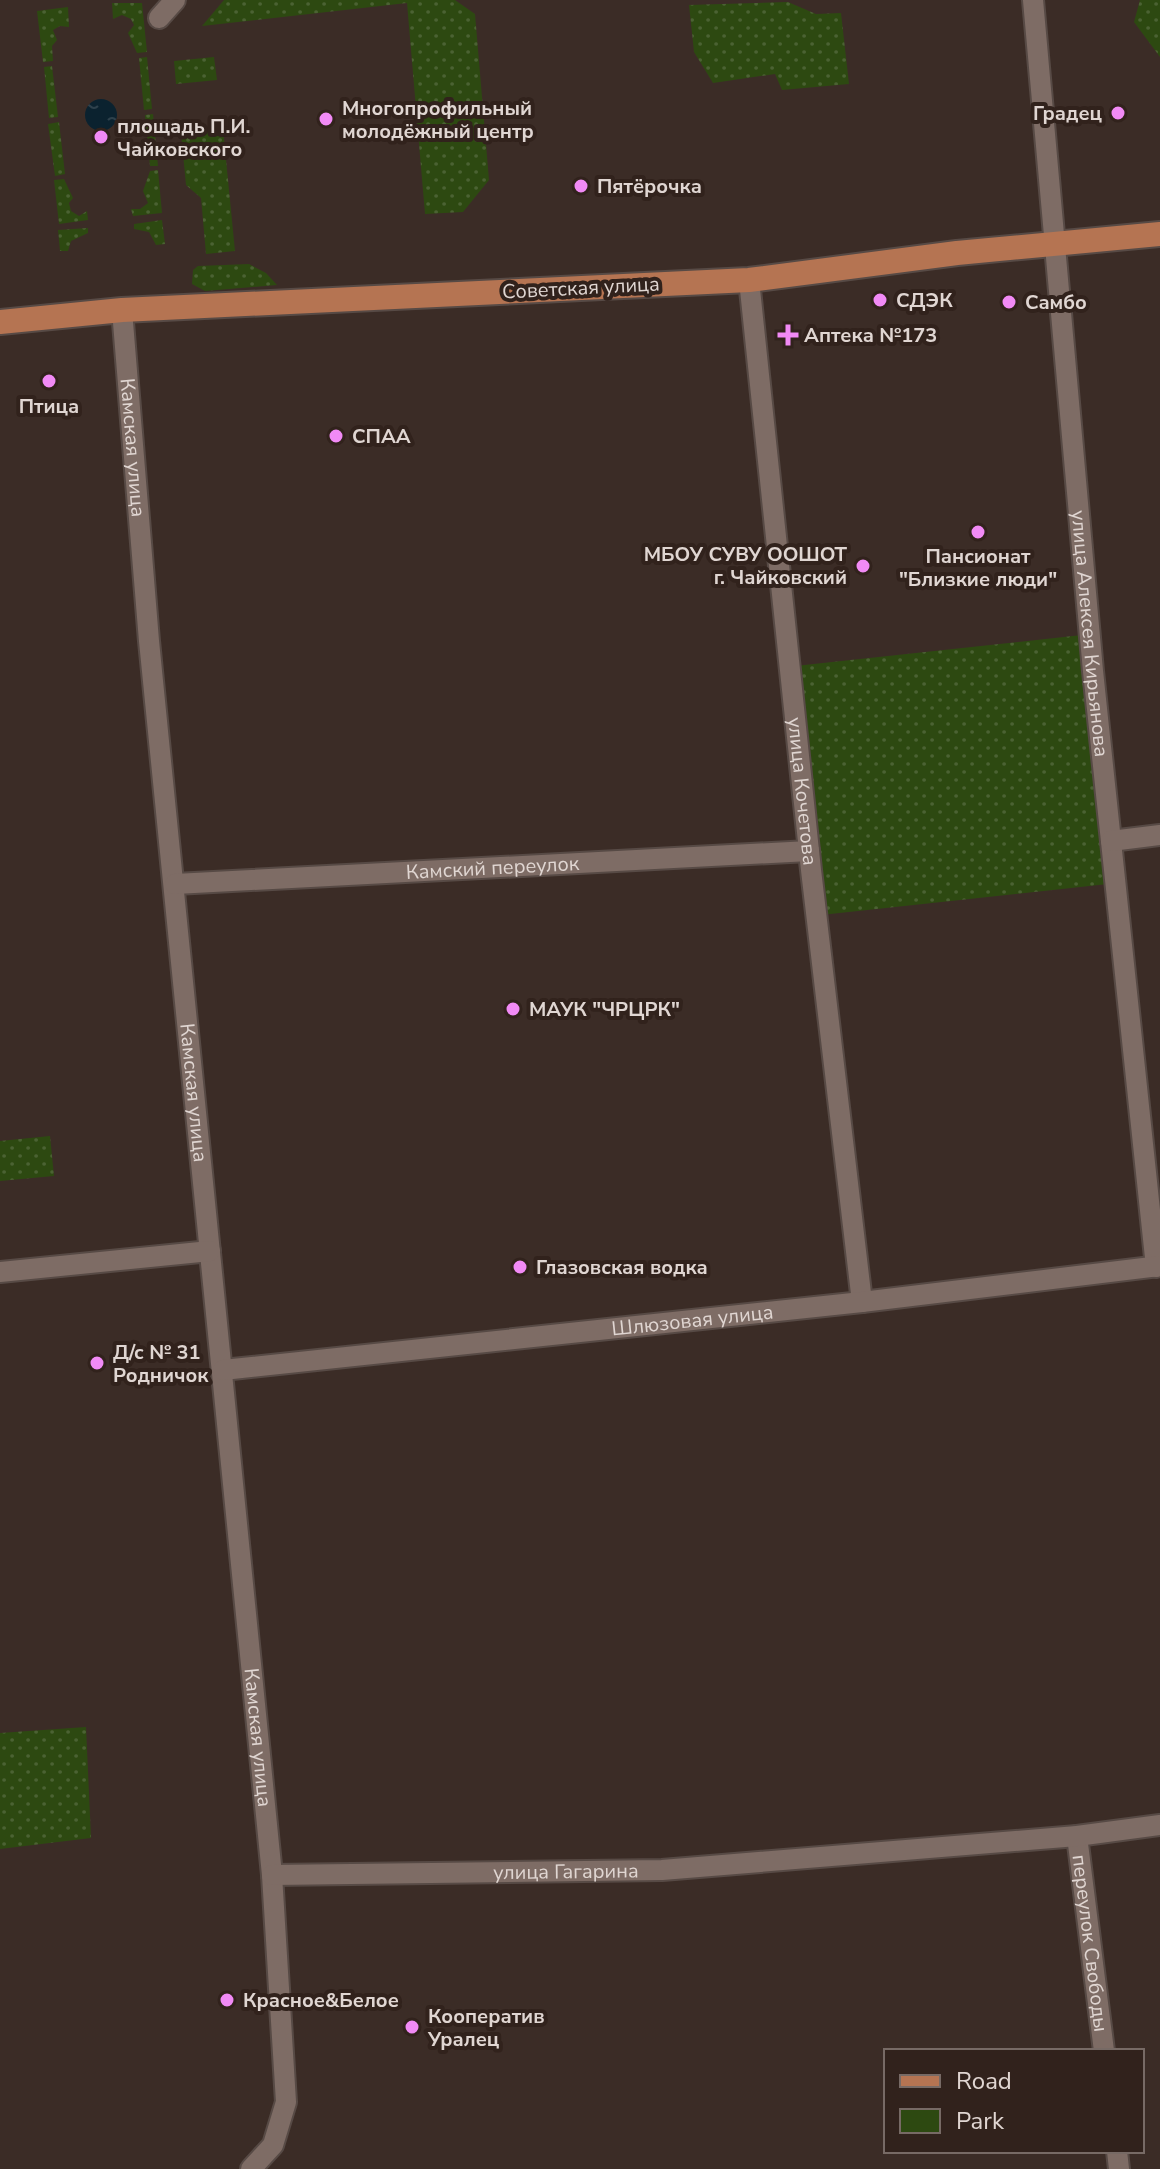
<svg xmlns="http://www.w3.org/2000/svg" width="1160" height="2169" viewBox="0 0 1160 2169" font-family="'Nunito Sans',sans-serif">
<defs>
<pattern id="green-dots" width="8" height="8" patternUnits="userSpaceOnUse" patternTransform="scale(2)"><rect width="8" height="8" fill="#2d4911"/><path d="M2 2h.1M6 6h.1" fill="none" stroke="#4b6233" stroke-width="1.8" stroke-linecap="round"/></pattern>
<pattern id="water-ripples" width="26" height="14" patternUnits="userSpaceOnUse" patternTransform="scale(2)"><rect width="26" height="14" fill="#0b222f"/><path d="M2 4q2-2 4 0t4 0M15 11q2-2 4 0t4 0" fill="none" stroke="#2e414c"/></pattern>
</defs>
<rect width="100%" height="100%" fill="#3b2c26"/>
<g fill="url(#green-dots)">
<path d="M 224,0 L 455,0 L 475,14 L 489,180 L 463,212 L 425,214 L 407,3 L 202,26 Z"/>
<path d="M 1140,0 L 1160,0 L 1160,57 L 1134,22 Z"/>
<path d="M 788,2 L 816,14 L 841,13 L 849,84 L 782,90 L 775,74 L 713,83 L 694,52 L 689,5 Z"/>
<path d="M 112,3 L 142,3 L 147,52 L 137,53 L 128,33 L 134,25 L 131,19 L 122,15 L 113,19 Z"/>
<path d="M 68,7 L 69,27 L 60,26 L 53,30 L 57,40 L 52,46 L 53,61 L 43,62 L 37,11 Z"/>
<path d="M 147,57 L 152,109 L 144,110 L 139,58 Z"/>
<path d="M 214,57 L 217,80 L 176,84 L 174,61 Z"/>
<path d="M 52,66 L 58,117 L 49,118 L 44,67 Z"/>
<path d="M 153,114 L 158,166 L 150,166 L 145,115 Z"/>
<path d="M 59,122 L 65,174 L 55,176 L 48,124 Z"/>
<path d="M 223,129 L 235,251 L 206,254 L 201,198 L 186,185 L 181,133 Z"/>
<path d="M 158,170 L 162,213 L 133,216 L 131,209 L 140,209 L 148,203 L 143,191 L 150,171 Z"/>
<path d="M 64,179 L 73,198 L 69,203 L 71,211 L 79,216 L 87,211 L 88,220 L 59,224 L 54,180 Z"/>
<path d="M 162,220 L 165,244 L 156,245 L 149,232 L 134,229 L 134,224 Z"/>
<path d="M 88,228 L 88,233 L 71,241 L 68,251 L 60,251 L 58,230 Z"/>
<path d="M 249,264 L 266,273 L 277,285 L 205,291 L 192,284 L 193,270 L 198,266 Z"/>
<path d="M 1082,635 L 1108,884 L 821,915 L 795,666 Z"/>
<path d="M 50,1136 L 54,1176 L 0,1181 L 0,1141 Z"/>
<path d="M 86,1727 L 91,1838 L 0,1849 L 0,1733 Z"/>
</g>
<circle fill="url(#water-ripples)" cx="101" cy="115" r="16"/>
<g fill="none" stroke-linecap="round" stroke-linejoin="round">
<g stroke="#574a45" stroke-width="24">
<g id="minor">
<path id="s1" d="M 1033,0 L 1093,671 L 1156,1267"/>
<path d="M 159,18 L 175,0"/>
<path id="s2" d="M 749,280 L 811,870 L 862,1302"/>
<path id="s3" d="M 122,310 L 149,641 L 272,1875 L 286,2102 L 273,2145 L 251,2169"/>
<path d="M 1111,841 L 1160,835"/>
<path id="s4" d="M 175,884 L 809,851"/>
<path d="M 0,1272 L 210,1251"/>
<path id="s5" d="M 223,1370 L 862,1302 L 1160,1266"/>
<path id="s6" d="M 1077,1836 L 1104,2051"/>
<path id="s7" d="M 272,1875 L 662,1870 L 1077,1836 L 1160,1825"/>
<path d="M 1117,2151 L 1119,2169"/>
</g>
</g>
<g stroke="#574a45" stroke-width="28">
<path id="major" d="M 0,322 L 122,310 L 749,280 L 957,253 L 1160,234"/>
</g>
<use href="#minor" stroke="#7e6c65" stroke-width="20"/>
<use href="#major" stroke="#b57452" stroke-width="24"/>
</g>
<g fill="#f18af5" stroke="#31221c" stroke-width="3">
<circle cx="1118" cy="113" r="8"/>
<circle cx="326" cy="119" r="8"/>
<circle cx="101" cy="137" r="8"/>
<circle cx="581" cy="186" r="8"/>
<circle cx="880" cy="300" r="8"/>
<circle cx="1009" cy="302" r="8"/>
<path d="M784 323h8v8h8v8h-8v8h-8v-8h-8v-8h8z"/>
<circle cx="49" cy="381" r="8"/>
<circle cx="336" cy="436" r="8"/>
<circle cx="978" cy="532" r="8"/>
<circle cx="863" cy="566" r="8"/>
<circle cx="513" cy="1009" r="8"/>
<circle cx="520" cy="1267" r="8"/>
<circle cx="97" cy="1363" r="8"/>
<circle cx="227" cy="2000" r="8"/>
<circle cx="412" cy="2027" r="8"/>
</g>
<g text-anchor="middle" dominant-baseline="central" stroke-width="8" stroke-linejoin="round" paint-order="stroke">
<g font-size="20" font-weight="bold" fill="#e0d6d2" stroke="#31221c" text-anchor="start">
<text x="342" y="108">Многопрофильный<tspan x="342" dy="23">молодёжный центр</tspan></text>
<text x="1102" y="113" text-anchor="end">Градец</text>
<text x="117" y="126">площадь П.И.<tspan x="117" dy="23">Чайковского</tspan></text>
<text x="597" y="186">Пятёрочка</text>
<text x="896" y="300">СДЭК</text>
<text x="1025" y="302">Самбо</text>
<text x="804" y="335">Аптека №173</text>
<text x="49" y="406" text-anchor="middle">Птица</text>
<text x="352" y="436">СПАА</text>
<text x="847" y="554" text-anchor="end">МБОУ СУВУ ООШОТ<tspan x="847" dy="23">г. Чайковский</tspan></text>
<text x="978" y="556" text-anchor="middle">Пансионат<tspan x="978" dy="23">"Близкие люди"</tspan></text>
<text x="529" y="1009">МАУК "ЧРЦРК"</text>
<text x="536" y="1267">Глазовская водка</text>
<text x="113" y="1352">Д/с № 31<tspan x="113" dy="23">Родничок</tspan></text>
<text x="243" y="2000">Красное&amp;Белое</text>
<text x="428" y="2016">Кооператив<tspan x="428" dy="23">Уралец</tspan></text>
</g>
<g font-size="20" fill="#e0d6d2" stroke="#31221c">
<text transform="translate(581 288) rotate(-3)">Советская улица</text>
<text stroke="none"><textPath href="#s3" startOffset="138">Камская улица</textPath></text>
<text stroke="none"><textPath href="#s1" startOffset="636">улица Алексея Кирьянова</textPath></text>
<text stroke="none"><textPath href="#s2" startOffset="514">улица Кочетова</textPath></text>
<text stroke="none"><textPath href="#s4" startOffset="318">Камский переулок</textPath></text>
<text stroke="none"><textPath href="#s3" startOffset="786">Камская улица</textPath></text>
<text stroke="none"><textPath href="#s5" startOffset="472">Шлюзовая улица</textPath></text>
<text stroke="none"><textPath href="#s3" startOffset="1434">Камская улица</textPath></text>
<text stroke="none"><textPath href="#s7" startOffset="294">улица Гагарина</textPath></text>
<text stroke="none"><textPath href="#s6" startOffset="108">переулок Свободы</textPath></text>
</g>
</g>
<rect x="884" y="2049" width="260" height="104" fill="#31221c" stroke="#776a65" stroke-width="2"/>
<rect x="900" y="2075" width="40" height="12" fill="#b57452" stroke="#776a65" stroke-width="2"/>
<text x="956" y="2089" font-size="24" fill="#e0d6d2">Road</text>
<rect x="900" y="2109" width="40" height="24" fill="#2d4911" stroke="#776a65" stroke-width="2"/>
<text x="956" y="2129" font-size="24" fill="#e0d6d2">Park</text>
</svg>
